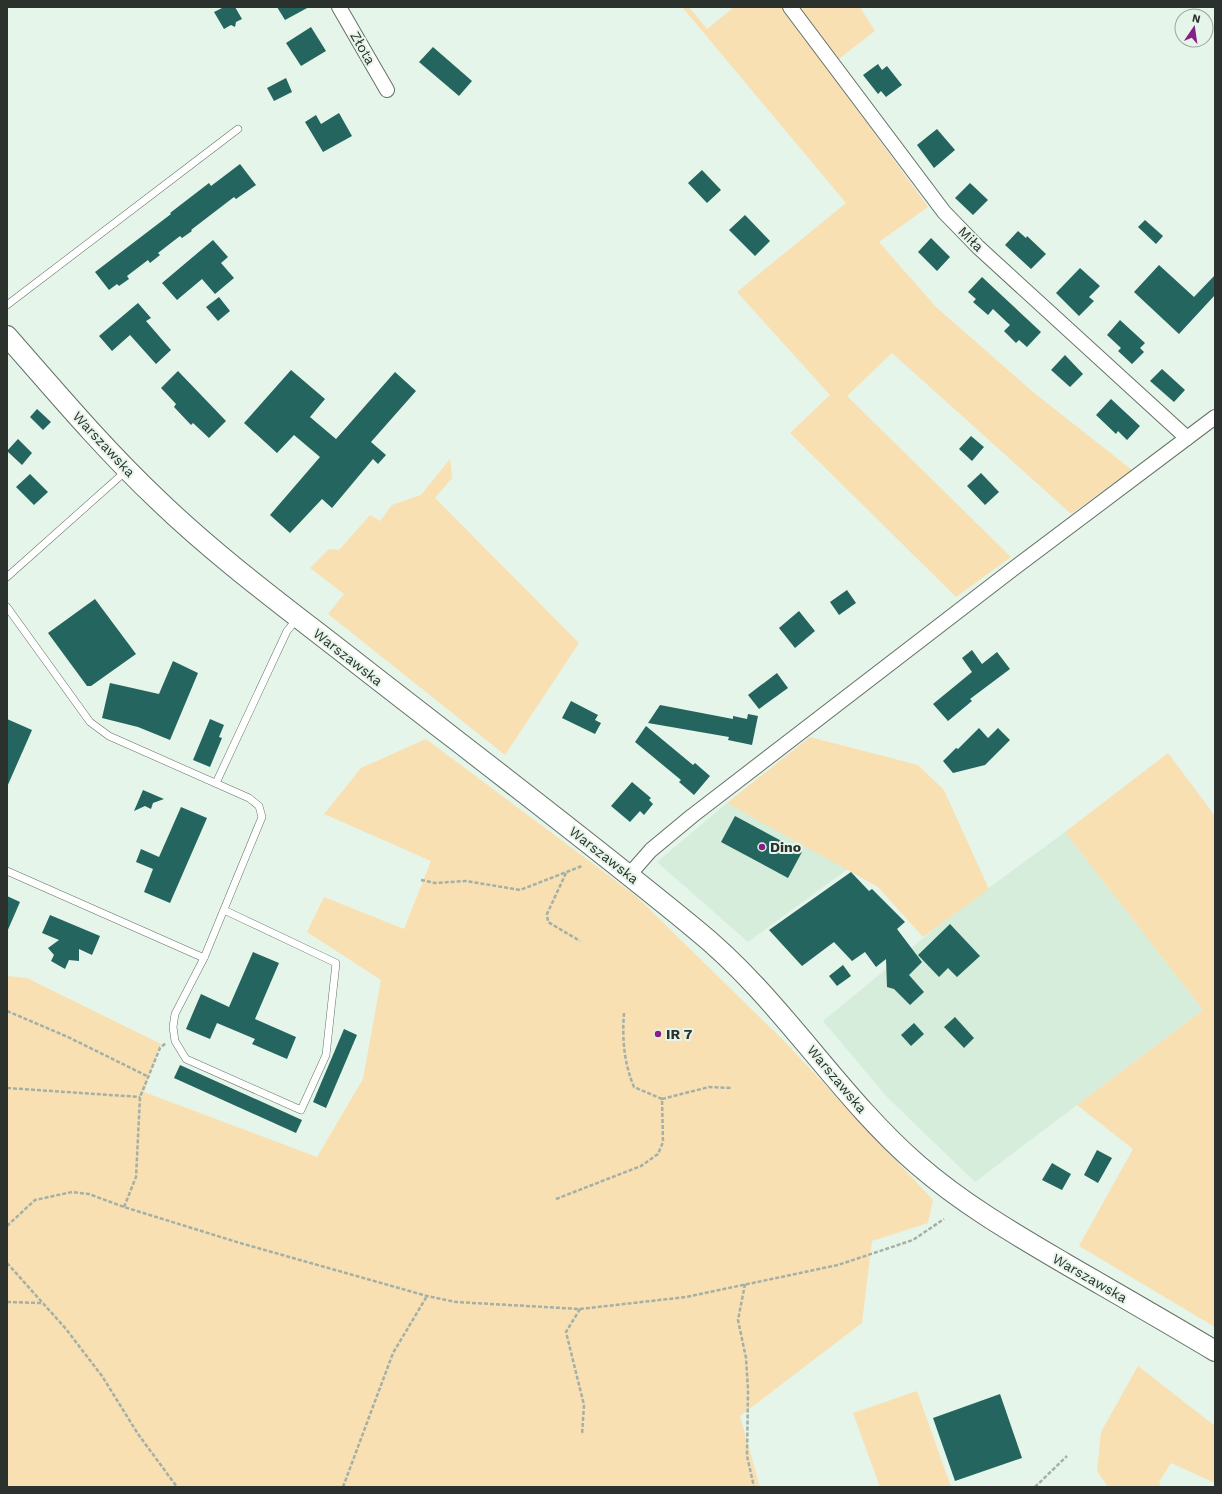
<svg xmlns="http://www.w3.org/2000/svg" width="1222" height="1494" viewBox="0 0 1222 1494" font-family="'Work Sans',sans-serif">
<rect width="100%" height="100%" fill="#e6f5e9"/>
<g fill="#d6eddb">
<path d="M 727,803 L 848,869 L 748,942 L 657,862 Z"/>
<path d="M 1065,832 L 1203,1010 L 975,1182 L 887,1097 L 823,1021 L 949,917 Z"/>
</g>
<g fill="#f8e0b3">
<path d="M 682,7 L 689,7 L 707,29 L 734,7 L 783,7 L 787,12 L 793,7 L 860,7 L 875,31 L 827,68 L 928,207 L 879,242 L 936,307 L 1033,392 L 1132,470 L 1071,514 L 892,353 L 847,396 L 1011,557 L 956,597 L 790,433 L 830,395 L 737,292 L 846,203 Z"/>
<path d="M 450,459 L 452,478 L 435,498 L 579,643 L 505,755 L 328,614 L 344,594 L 310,568 L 329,549 L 339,550 L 370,515 L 380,521 L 392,505 L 421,495 Z"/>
<path d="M 810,737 L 918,765 L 944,790 L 989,889 L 923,937 L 878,887 L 727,803 Z"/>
<path d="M 426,739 L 636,896 L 785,1042 L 933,1200 L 928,1223 L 872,1241 L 862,1323 L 740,1416 L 760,1487 L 7,1487 L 7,976 L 27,978 L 161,1044 L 144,1092 L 317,1157 L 363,1079 L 381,980 L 307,932 L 324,897 L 404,929 L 431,861 L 324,814 L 361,768 Z"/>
<path d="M 1168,753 L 1215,816 L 1215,1327 L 1079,1246 L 1133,1149 L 1077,1105 L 1203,1010 L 1065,832 Z"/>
<path d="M 1138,1366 L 1215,1426 L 1215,1483 L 1171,1463 L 1159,1482 L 1161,1487 L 1108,1487 L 1097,1471 L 1101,1432 Z"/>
<path d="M 917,1391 L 951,1487 L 880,1487 L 853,1413 Z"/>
</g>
<g fill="#246560">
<path d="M 224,7 L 235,7 L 242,19 L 236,22 L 235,27 L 231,25 L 224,29 L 214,12 Z"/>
<path d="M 277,7 L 309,7 L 285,20 Z"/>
<path d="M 311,27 L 326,51 L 301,66 L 286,43 Z"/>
<path d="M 433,47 L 472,81 L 459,96 L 419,62 Z"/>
<path d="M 878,64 L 882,70 L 887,66 L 902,85 L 886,97 L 881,91 L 878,94 L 863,75 Z"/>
<path d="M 286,78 L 292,92 L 274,101 L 267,88 Z"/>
<path d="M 339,113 L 352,136 L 323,152 L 305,122 L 316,115 L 321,124 Z"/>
<path d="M 937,129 L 955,150 L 934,168 L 917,145 Z"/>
<path d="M 240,164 L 256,185 L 236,199 L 234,197 L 191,230 L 192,231 L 182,238 L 180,236 L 158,253 L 160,255 L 150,263 L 148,260 L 127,276 L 129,279 L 119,286 L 117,284 L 109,290 L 95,272 L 171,214 L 170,213 L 209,183 L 211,186 Z"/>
<path d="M 702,170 L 721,190 L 707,203 L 688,183 Z"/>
<path d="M 970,183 L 988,200 L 973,215 L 955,198 Z"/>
<path d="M 745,215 L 770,241 L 755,256 L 729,230 Z"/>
<path d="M 1145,220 L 1163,236 L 1156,244 L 1138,227 Z"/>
<path d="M 1018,231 L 1026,238 L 1027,236 L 1046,254 L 1031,269 L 1005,245 Z"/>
<path d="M 931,238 L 950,257 L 937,271 L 918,252 Z"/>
<path d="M 213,240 L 228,257 L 221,263 L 234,278 L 215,294 L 202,279 L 177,300 L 162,283 Z"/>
<path d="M 1159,265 L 1194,297 L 1215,275 L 1215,295 L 1179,334 L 1134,292 Z"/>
<path d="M 1080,268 L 1100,286 L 1089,297 L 1094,301 L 1079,316 L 1056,293 Z"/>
<path d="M 982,277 L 1041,332 L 1027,347 L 1019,340 L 1016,343 L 1004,331 L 1010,325 L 993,309 L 988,315 L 973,302 L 976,299 L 968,292 Z"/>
<path d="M 219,297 L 230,311 L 218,321 L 206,307 Z"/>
<path d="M 138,303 L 151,318 L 146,321 L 171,350 L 156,364 L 130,335 L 112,351 L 99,336 Z"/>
<path d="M 1120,320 L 1145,343 L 1140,348 L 1144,352 L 1132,364 L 1118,351 L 1121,348 L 1107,335 Z"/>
<path d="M 1065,355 L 1083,374 L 1070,387 L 1051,370 Z"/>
<path d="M 1162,369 L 1185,390 L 1174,402 L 1150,381 Z"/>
<path d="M 291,370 L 325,399 L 310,417 L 336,439 L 395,372 L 416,391 L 371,442 L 386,455 L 378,464 L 373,459 L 332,508 L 322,499 L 290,533 L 270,515 L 320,457 L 294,435 L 277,453 L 244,423 Z"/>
<path d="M 178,371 L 226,421 L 209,438 L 193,423 L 191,425 L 174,407 L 176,404 L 161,388 Z"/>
<path d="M 1111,399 L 1140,426 L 1127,440 L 1118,431 L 1116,434 L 1096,415 Z"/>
<path d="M 37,409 L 51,422 L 43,430 L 30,417 Z"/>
<path d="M 971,436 L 984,447 L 972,461 L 959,449 Z"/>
<path d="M 18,439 L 32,453 L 22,465 L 7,451 Z"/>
<path d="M 981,473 L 999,492 L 985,505 L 967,486 Z"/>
<path d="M 30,474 L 48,492 L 34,505 L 16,487 Z"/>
<path d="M 847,590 L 856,603 L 839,615 L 830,602 Z"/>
<path d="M 95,599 L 136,654 L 91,686 L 87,686 L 48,633 Z"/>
<path d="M 799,611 L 815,631 L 795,648 L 779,628 Z"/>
<path d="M 972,650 L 982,664 L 997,652 L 1010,669 L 970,699 L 972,701 L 948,721 L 933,704 L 972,672 L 962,658 Z"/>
<path d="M 173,661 L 198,673 L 170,740 L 138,727 L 102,718 L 110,683 L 159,694 Z"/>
<path d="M 777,673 L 788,688 L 759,709 L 748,695 Z"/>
<path d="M 571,701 L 598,715 L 595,720 L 601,723 L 595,734 L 562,718 Z"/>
<path d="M 660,705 L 733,719 L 733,716 L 747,719 L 748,714 L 758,716 L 752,745 L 728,740 L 729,737 L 648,723 Z"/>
<path d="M 7,719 L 32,730 L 7,787 Z"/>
<path d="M 210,719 L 224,725 L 219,737 L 222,738 L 210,767 L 193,760 Z"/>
<path d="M 646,726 L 693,765 L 695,763 L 710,776 L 694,795 L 679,782 L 681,780 L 635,742 Z"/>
<path d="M 979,728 L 988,738 L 998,728 L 1010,740 L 985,765 L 953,773 L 943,761 L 956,748 L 958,749 Z"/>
<path d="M 632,782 L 651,798 L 649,800 L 653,804 L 644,815 L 640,811 L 630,822 L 611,806 Z"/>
<path d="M 143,790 L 164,799 L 153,803 L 151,809 L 145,806 L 134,811 Z"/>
<path d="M 181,807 L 207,818 L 170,903 L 144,892 L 153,869 L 136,862 L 141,849 L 159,857 Z"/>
<path d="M 735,816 L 802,852 L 788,878 L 721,842 Z"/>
<path d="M 851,872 L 869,891 L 872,889 L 905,922 L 897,929 L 922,962 L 909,975 L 924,992 L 910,1005 L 894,989 L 887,987 L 886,959 L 876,967 L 865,952 L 852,961 L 834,942 L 802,966 L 769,930 Z"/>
<path d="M 7,896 L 20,902 L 7,932 Z"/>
<path d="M 50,915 L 100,936 L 92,955 L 79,949 L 79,961 L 69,960 L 65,969 L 51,961 L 54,955 L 48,948 L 59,940 L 42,933 Z"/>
<path d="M 950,924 L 980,956 L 957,977 L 948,968 L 939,977 L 918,955 Z"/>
<path d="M 253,952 L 279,963 L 255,1019 L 296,1037 L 287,1059 L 252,1044 L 255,1039 L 217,1023 L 210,1039 L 186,1029 L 201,994 L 229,1007 Z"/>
<path d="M 843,965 L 851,976 L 837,986 L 829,976 Z"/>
<path d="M 955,1017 L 974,1038 L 964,1048 L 944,1027 Z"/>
<path d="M 914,1023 L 924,1034 L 911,1046 L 901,1035 Z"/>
<path d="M 344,1029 L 357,1035 L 326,1108 L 313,1102 Z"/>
<path d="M 180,1065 L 302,1120 L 296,1133 L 174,1078 Z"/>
<path d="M 1097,1150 L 1112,1158 L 1098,1183 L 1084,1175 Z"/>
<path d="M 1052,1163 L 1071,1174 L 1062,1190 L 1042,1180 Z"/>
<path d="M 1000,1394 L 1022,1458 L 955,1481 L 933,1418 Z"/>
</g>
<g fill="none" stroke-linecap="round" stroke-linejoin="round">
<g stroke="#637166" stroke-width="8">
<g id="lane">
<path d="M 7,305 L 238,129"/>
<path d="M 7,577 L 126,471"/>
<path d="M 7,607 L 90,722 L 109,736 L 249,798 L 259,806 L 262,817 L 204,958 L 7,871"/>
<path d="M 216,783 L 287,631 L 297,619"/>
<path d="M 204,958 L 175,1014 L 173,1027 L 175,1041 L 186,1059 L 301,1110 L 326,1055 L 336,963 L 224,910"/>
</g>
</g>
<g stroke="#637166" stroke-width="16">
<g id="street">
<path d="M 339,7 L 387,90"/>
<path d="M 790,7 L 944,212 L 978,247 L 1187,438"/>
<path d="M 629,875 L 651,850 L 692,816 L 1013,569 L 1215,417"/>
</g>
</g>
<g stroke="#637166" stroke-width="22">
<path id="secondary" d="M 7,336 C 56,392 104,449 158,500 C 217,557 285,607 349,657 C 464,747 581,835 694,928 C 781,998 836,1094 918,1165 C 963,1204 1013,1233 1064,1263 C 1114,1292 1165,1321 1215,1351"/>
</g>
<g stroke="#a4b0a6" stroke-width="2.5" stroke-dasharray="4 2" stroke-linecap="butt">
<path d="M 566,873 L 547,914 L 548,922 L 580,941"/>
<path d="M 421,880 L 435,883 L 466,881 L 520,890 L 582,866"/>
<path d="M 7,1011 L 68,1037 L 147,1076"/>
<path d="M 7,1088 L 140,1097"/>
<path d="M 662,1099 L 709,1087 L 732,1088"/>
<path d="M 556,1199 L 641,1166 L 658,1154 L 663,1142 L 662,1099 L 634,1087 C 624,1063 622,1039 624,1013"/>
<path d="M 124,1207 L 136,1177 L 140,1097 L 160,1048 L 166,1043"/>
<path d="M 7,1226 L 35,1200 L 72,1192 L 89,1194 L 124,1207 L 240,1243 L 427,1296 L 456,1302 L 580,1309 L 686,1297 L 838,1265 L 913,1240 L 944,1219"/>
<path d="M 7,1263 L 66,1329 L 102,1376 L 138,1434 L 177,1487"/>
<path d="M 745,1284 L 738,1320 L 746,1358 L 748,1390 L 747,1456 L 754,1487"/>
<path d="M 7,1302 L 41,1303"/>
<path d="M 580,1309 L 566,1332 L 584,1405 L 582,1435"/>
<path d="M 343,1487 L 393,1353 L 427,1296"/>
<path d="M 1035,1487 L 1067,1456"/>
</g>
<use href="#lane" stroke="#fff" stroke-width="7"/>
<use href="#street" stroke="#fff" stroke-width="14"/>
<use href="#secondary" stroke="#fff" stroke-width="20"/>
</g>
<g fill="#862088" stroke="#e6f5e9" stroke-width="1.5">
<circle cx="762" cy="847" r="4"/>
<circle cx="658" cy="1034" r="4"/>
</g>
<g text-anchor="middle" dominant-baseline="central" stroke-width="4" stroke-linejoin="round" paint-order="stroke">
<g font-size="14" fill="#2b312c" stroke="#e6f5e9">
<text transform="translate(363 48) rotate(60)">Złota</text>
<text transform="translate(971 239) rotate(45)">Miła</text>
<text transform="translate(104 444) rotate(47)">Warszawska</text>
<text transform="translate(348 657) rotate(38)">Warszawska</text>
<text transform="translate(604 855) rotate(38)">Warszawska</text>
<text transform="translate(837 1079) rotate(50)">Warszawska</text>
<text transform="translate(1090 1278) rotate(30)">Warszawska</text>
</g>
<g font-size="14" font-weight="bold" fill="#2b312c" stroke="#e6f5e9" text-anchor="start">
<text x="770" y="847">Dino</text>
<text x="666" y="1034">IR 7</text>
</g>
</g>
<rect width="1222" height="1494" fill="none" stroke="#2b312c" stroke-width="16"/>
<g transform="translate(1194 28) rotate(13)"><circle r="19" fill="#e6f5e9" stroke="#9ba79d"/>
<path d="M0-3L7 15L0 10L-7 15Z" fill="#862088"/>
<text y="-6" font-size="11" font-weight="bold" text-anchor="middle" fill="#2b312c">N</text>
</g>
</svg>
